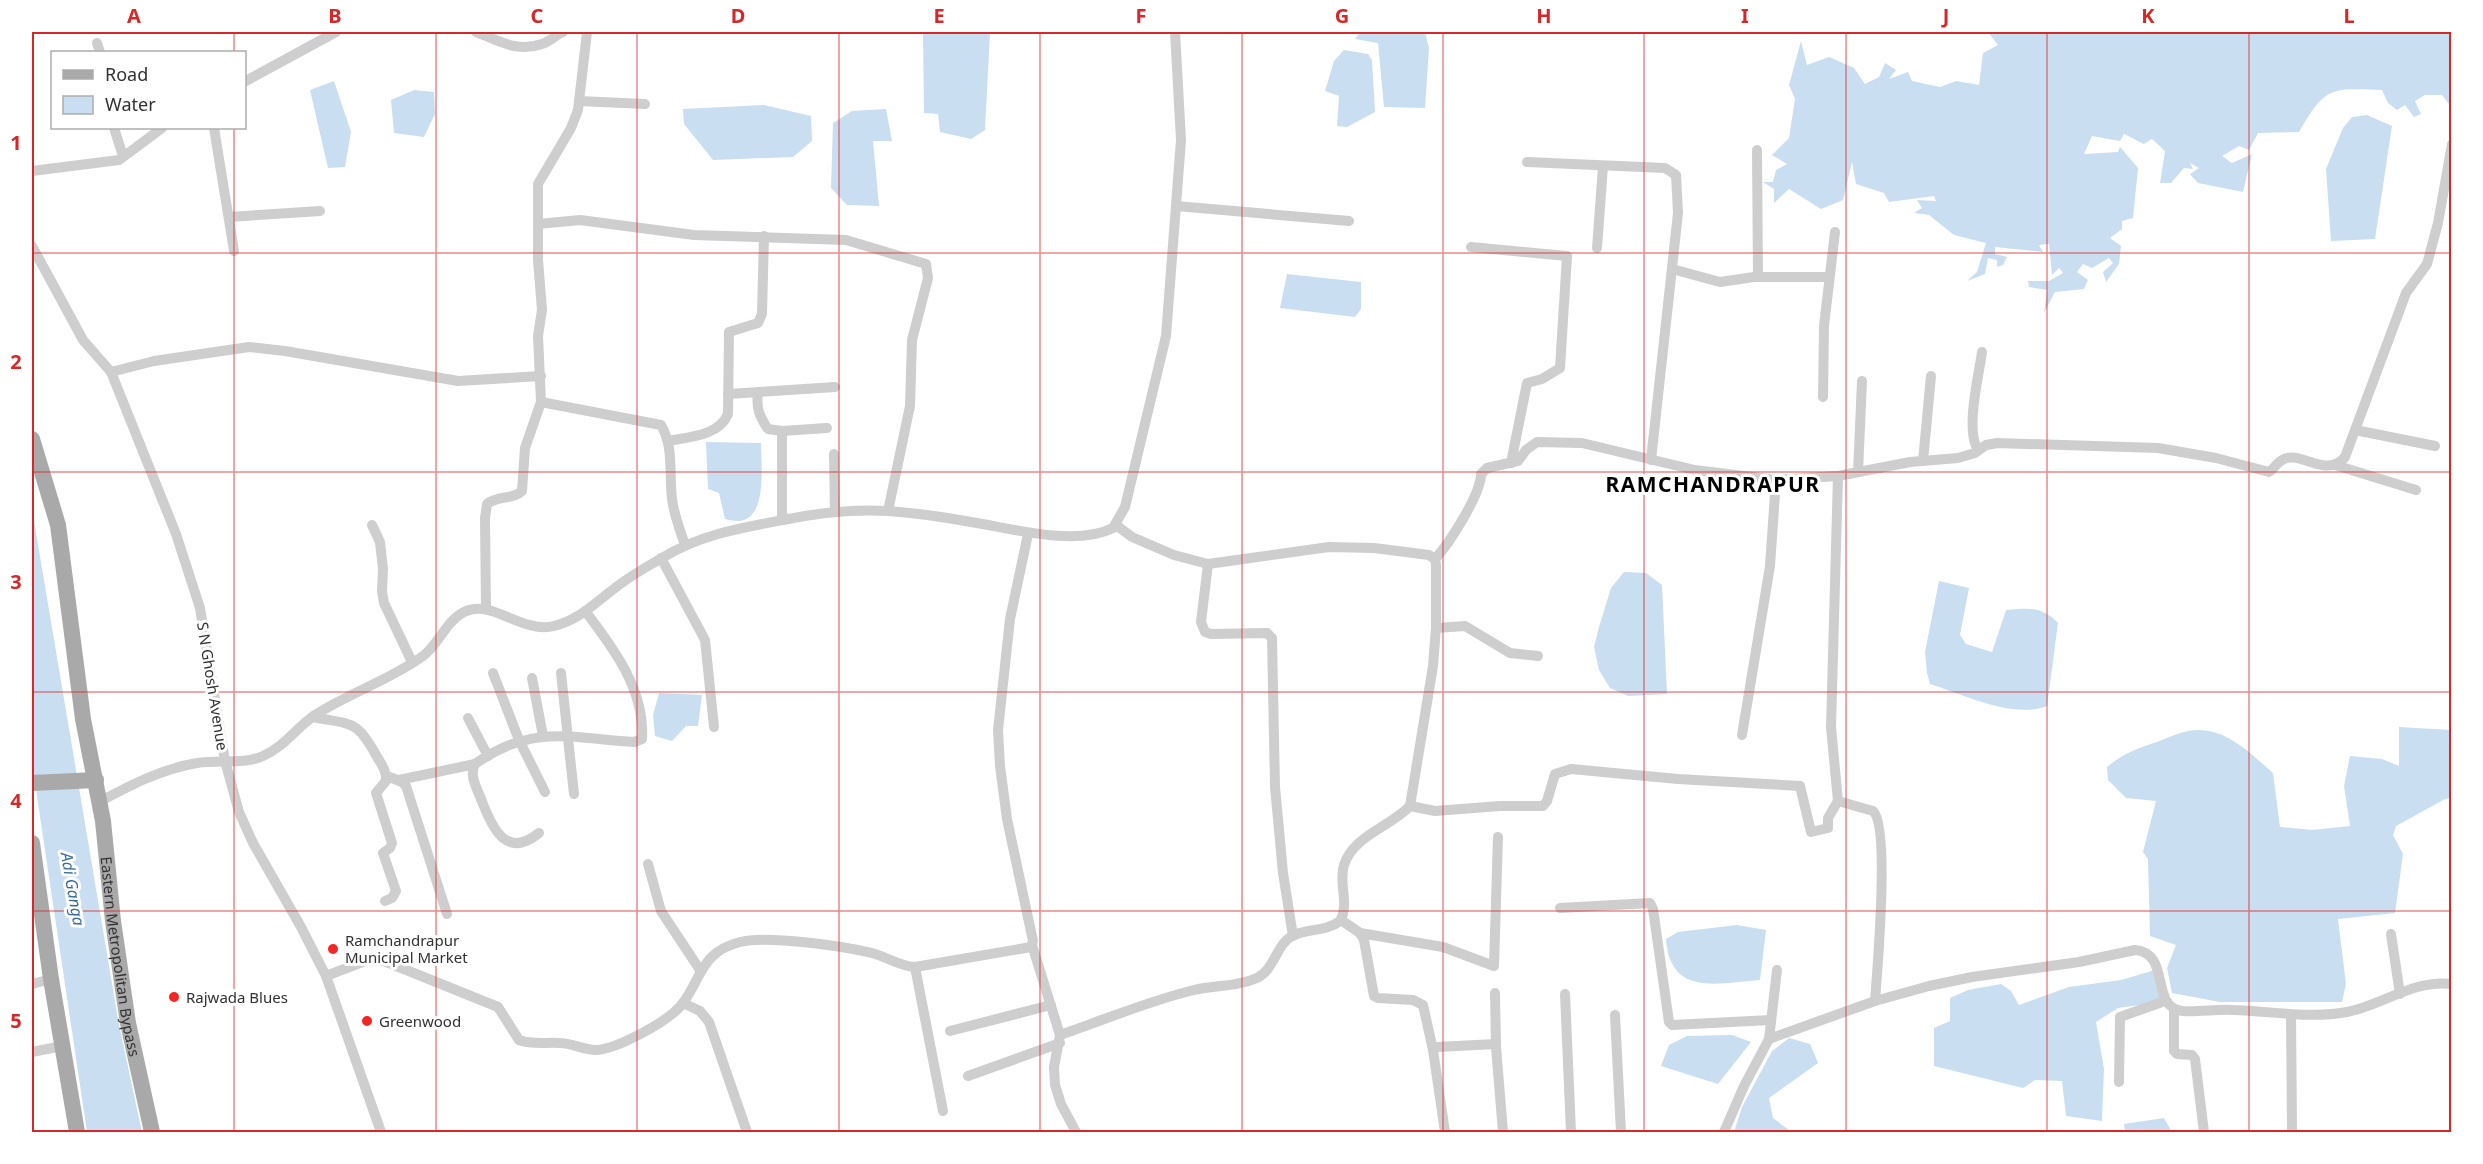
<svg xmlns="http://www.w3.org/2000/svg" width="2483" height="1164" viewBox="0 0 2483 1164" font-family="'Noto Sans',sans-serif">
<rect width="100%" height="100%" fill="#fff"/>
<g fill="#c9def0">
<path d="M 923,32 L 990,32 L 985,130 L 971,139 L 940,132 L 938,114 L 924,113 Z"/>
<path d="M 1360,32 L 1425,32 L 1429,48 L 1425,108 L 1384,107 L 1378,43 L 1355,39 Z"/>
<path d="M 1988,32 L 2451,32 L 2451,102 L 2449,104 L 2442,95 L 2425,95 L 2415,101 L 2421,114 L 2414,117 L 2405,105 L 2397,110 L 2388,103 L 2382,90 C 2331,88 2325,86 2299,132 L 2258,133 L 2249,150 L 2239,146 L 2222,156 L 2232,163 L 2252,154 L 2243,192 L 2198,183 L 2190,174 L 2199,168 L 2190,163 L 2193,169 L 2184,168 L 2171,183 L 2160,183 L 2165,151 L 2152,139 L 2144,144 L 2124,134 L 2120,141 L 2092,136 L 2084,154 L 2118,152 L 2120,147 L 2138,168 L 2133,218 L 2122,221 L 2122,229 L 2110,238 L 2121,246 L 2119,264 L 2106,282 L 2103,272 L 2113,263 L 2109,258 L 2092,268 L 2083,264 L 2077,272 L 2088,280 L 2084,289 L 2055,292 L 2044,313 L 2047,290 L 2029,287 L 2028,281 L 2049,281 L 2063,273 L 2059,268 L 2052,275 L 2049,244 L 2039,245 L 2043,252 L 1995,247 L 1995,254 L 2007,257 L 2003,265 L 1997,267 L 1997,260 L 1988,258 L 1985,274 L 1967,281 L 1977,272 L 1986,243 L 1954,235 L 1929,215 L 1914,213 L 1922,208 L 1917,200 L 1936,201 L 1934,196 L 1889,202 L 1884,193 L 1856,184 L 1852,162 L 1843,200 L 1821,209 L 1789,189 L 1774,203 L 1774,189 L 1763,182 L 1773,182 L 1776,170 L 1787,164 L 1772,155 L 1789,138 L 1795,99 L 1789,85 L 1801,41 L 1807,65 L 1829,57 L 1854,68 L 1865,84 L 1879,77 L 1885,63 L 1896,70 L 1889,79 L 1908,72 L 1912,81 L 1940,87 L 1956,81 L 1979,85 L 1983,53 L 1998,45 Z"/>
<path d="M 1344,50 L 1368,54 L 1372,60 L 1375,112 L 1347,127 L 1337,126 L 1339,96 L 1325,91 L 1334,61 Z"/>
<path d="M 334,81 L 351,132 L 345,167 L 328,168 L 310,90 Z"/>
<path d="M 414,90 L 434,92 L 435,114 L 424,137 L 394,133 L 391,100 Z"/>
<path d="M 764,105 L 811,116 L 812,141 L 793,157 L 713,160 L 684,124 L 683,109 Z"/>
<path d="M 886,109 L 892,141 L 873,141 L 879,206 L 847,205 L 831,188 L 833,123 L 852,111 Z"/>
<path d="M 2367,115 L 2392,126 L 2375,239 L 2331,241 L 2326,169 L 2343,128 L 2352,117 Z"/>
<path d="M 1287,274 L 1361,282 L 1361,309 L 1355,317 L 1280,308 Z"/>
<path d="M 706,442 L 761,443 C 761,463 768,519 739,521 C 735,521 729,520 725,519 L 719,493 L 708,489 Z"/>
<path d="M 32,509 L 119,1025 L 142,1132 L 87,1132 L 32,763 Z"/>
<path d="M 1624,572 L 1646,573 L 1662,585 L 1667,694 L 1628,696 L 1610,688 L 1599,670 L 1594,647 L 1599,627 L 1611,588 Z"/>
<path d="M 1939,581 L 1969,588 L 1960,635 L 1966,644 L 1992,652 L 2006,610 C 2028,608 2042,606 2058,623 L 2047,706 C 2012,719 1965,695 1930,684 L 1927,673 L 1925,652 Z"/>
<path d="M 659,693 L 702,695 L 698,726 L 686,726 L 672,741 L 655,736 L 653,715 Z"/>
<path d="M 2399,727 L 2451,730 L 2451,798 L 2445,799 L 2396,826 L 2393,835 L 2403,854 L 2395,913 L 2338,919 L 2346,984 L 2342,1002 L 2220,1002 L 2172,993 L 2167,968 L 2176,945 L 2150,936 L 2148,859 L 2143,852 L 2156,801 L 2126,798 L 2108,780 L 2107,767 C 2122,754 2138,748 2157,742 C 2167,738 2178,733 2188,731 C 2223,724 2250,753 2273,773 L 2280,827 L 2312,830 L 2350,826 L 2344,786 L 2350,756 L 2382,759 L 2399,766 Z"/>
<path d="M 1737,925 L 1766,930 L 1760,980 C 1718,983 1670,997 1666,939 L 1678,932 Z"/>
<path d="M 2155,970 L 2162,1002 L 2118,1008 L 2096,1022 L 2104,1069 L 2102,1121 L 2066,1116 L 2062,1081 L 2035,1080 L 2023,1088 L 1934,1066 L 1934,1028 L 1950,1021 L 1950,998 L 1968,990 L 2001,984 L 2011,991 L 2019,1005 L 2069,987 L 2121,980 Z"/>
<path d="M 1732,1035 L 1751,1042 L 1718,1084 L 1661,1066 L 1669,1045 L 1687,1036 Z"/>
<path d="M 1789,1038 L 1810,1044 L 1818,1063 L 1769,1098 L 1773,1118 L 1790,1131 L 1734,1132 L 1742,1107 L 1772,1051 Z"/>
<path d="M 2164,1118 L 2172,1132 L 2125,1132 L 2124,1124 Z"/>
</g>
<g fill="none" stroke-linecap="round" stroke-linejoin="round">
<g stroke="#cecece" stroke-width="10">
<path d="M 476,32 C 498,40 516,53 542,44 C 549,42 556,35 563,32"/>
<path d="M 97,43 L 100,52"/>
<path d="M 244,82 L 336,32"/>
<path d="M 579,101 L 645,104"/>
<path d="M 114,128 L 123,156"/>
<path d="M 214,128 L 234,251"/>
<path d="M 1757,150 L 1758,277"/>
<path d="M 1527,162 L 1665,168 L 1676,175 L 1678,213 L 1651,460"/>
<path d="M 32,171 L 119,160 L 162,128"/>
<path d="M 1176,206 L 1349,221"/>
<path d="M 229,217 L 320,211"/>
<path d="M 538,224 L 580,220 L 694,235 L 846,240 L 926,264 L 928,278 L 912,340 L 910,406 L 888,511"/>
<path d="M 32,246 L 83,340 L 111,372 L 176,534 L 200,608 L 225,761 L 239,812 L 253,843 L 301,927 L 326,976 L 381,1132"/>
<path d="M 1471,247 L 1567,256 L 1560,368 L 1542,379 L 1527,383 L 1511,463"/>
<path d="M 1597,248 L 1603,166"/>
<path d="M 1672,269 L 1720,282 L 1754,277 L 1829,277"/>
<path d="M 111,372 L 154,361 L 249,347 L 285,351 L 458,381 L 541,376"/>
<path d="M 758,392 C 756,408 759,416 768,429 L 782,431 L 782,520"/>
<path d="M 728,394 L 835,387"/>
<path d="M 1823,397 L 1824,326 L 1835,232"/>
<path d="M 541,402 L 538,336 L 542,310 L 538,260 L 538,184 L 571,128 L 578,110 L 587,32"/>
<path d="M 2355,430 L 2435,446"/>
<path d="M 782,431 L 827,428"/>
<path d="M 668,441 C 689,437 719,436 728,414 L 729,332 L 758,323 L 762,314 L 764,236"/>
<path d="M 1978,450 C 1965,430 1979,375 1982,352"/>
<path d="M 834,454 L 835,512"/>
<path d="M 1923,461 L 1931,376"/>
<path d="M 2335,465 L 2416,490"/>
<path d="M 1858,472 L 1862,381"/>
<path d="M 1838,476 L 1831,727 L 1838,801"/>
<path d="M 372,525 L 380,542 L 383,569 L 382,591 L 384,603 L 412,662"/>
<path d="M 661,558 L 705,640 L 714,727"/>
<path d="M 1435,559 C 1449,544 1481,494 1481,474 L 1487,468 L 1518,461 L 1526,450 L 1537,442 L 1582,443 L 1695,470 L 1776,480 L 1838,476 L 1910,462 L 1958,458 L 1975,453 L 1986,445 L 1997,443 L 2158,448 L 2216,458 L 2269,472 C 2274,469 2278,461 2284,459 C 2302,451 2327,479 2345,457 L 2406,293 L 2427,264 L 2438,223 L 2452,144"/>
<path d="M 1208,564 L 1201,622 L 1205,632 L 1211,634 L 1267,633 L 1272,638 L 1275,787 L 1283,873 L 1293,936"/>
<path d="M 486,609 L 485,518 L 487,504 C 498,495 513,500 522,491 L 525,448 L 541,402 L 661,425 C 674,447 669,474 672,499 C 674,515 680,530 685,545"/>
<path d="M 1436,628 L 1465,626 L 1510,653 L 1538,656"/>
<path d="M 493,673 L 519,740 L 545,792"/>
<path d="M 561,673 L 574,794"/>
<path d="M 532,678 L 543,736"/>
<path d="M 313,717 C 352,725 356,719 376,755 C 381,764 387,771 386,781 L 376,793 L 392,843 L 390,848 L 383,853 L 396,891 L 392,898 L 385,901"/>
<path d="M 468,718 L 488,756"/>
<path d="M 1742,735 L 1770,566 L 1776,480"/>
<path d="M 387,776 L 402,782 L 406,786 L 447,914"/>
<path d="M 399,780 L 475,764"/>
<path d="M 99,802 C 131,785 161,769 197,763 C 218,759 243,765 263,756 C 284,747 297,727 315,715 C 349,693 390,680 423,656 C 439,644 446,621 464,612 C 492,598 521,634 554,626 C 579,620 595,603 615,588 C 629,577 646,567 662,558 C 699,535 740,528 783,520 C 817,513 853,509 888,511 C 915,513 944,517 971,522 C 1010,528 1075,547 1113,528 L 1125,507 L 1166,336 L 1181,140 L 1175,32"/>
<path d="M 1410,806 L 1435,811 L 1500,806 L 1543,806 L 1547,801 L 1555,774 L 1571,769 L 1678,779 L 1800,786 L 1811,832 L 1828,828 L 1828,818 L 1838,801 L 1873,811 C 1890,826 1877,973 1875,1001"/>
<path d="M 539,833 C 508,858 494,832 483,804 C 479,792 468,776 475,764 C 531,724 571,738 634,742 L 642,739 C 645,690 614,649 586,612"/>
<path d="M 648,864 L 661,911 L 700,970"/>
<path d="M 1560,908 L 1650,903 L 1653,909 L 1669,1022 L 1672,1025 L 1771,1020"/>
<path d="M 1341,920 L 1360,933 L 1364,940 L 1374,996 L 1378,998 L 1413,1000 L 1423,1005 L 1433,1050"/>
<path d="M 1360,933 L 1443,947 L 1494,966 L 1498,837"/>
<path d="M 2391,934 L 2400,994"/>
<path d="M 1032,945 L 1060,1035 L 1054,1067 L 1055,1085 L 1061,1104 L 1076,1132"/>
<path d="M 915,967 L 943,1111"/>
<path d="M 326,976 L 365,961 L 384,961 L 498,1007 L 519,1040 C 532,1045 547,1042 560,1043 C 572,1043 583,1050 596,1050 C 617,1049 670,1021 683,1003 C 702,977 701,952 740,942 C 768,935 842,946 872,953 C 887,957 899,966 915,967 L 1031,947 L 1033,941 L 1007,819 L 1000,766 L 998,730 L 1010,619 L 1028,534"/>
<path d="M 32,984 L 51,979"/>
<path d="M 1495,993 L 1496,1047 L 1503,1132"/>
<path d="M 1565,994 L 1571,1132"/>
<path d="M 683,1003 L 700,1011 L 709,1022 L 747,1132"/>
<path d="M 2174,1009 L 2174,1051 L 2177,1054 L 2192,1055 L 2195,1059 L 2204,1132"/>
<path d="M 1615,1015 L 1621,1132"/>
<path d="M 2291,1015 L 2292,1132"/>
<path d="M 950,1031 L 1051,1005"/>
<path d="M 1060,1035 C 1104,1020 1148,1001 1194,990 C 1215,985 1237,987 1257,978 C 1275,969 1276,945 1292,936 C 1307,928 1326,932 1340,921 C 1350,904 1338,883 1344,865 C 1353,836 1390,827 1410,806 L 1433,666 L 1436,628 L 1436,565 L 1435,559 L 1429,555 L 1374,548 L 1329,547 L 1208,564 L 1174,555 L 1132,537 L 1116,525"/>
<path d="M 1769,1039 L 1777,970"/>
<path d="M 32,1052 L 62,1046"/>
<path d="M 968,1076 L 1060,1043"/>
<path d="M 2119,1082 L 2120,1017 L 2165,1001"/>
<path d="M 1445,1132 L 1433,1050 L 1437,1047 L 1496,1044"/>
<path d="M 1724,1132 L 1744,1086 L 1769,1039 L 1875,1001 L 1929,986 L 1972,977 L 2079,962 L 2135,950 C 2172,953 2149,1008 2183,1011 C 2200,1012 2217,1009 2233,1010 C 2271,1011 2309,1019 2347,1012 C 2383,1005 2414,979 2452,984"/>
</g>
<g stroke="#a9a9a9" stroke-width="16">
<path id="s1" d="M 32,439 L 58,525 L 83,719 L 103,821 L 113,921 L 128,1023 L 152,1132"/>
<path d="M 32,783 L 96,780"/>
<path d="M 32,843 L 51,979 L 77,1132"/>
</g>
</g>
<path fill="none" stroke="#d62828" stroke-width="1.5" stroke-opacity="0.55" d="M 234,32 L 234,52M 436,32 L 436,1132M 637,32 L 637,1132M 839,32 L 839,1132M 1040,32 L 1040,1132M 1242,32 L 1242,1132M 1443,32 L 1443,1132M 1644,32 L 1644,1132M 1846,32 L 1846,1132M 2047,32 L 2047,1132M 2249,32 L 2249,1132M 234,128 L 234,1132M 32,253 L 2452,253M 32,472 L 2452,472M 32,692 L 2452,692M 32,911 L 2452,911"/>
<g fill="#f62525" stroke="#fff" stroke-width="2">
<circle cx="333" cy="949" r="6"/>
<circle cx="174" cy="997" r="6"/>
<circle cx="367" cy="1021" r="6"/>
</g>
<g text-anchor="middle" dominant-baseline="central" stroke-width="6" stroke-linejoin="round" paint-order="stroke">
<g font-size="15" fill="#313131" stroke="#fff">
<text transform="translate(213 686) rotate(81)">S N Ghosh Avenue</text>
<text stroke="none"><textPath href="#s1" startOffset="526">Eastern Metropolitan Bypass</textPath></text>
</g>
<g font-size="15" fill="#313131" stroke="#fff" text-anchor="start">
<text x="345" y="940">Ramchandrapur<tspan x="345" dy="17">Municipal Market</tspan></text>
<text x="186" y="997">Rajwada Blues</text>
<text x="379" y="1021">Greenwood</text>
</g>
<g font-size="16" font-style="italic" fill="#366d9c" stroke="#fff">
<text transform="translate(73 889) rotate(80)">Adi Ganga</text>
</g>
<g font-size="21" font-weight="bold" letter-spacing="1.5" fill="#000" stroke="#fff">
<text x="1713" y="484">RAMCHANDRAPUR</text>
</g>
</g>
<rect width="2483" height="1164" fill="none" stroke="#ffffff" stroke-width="66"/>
<rect x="51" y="51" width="195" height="78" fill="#ffffff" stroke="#adadad" stroke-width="1.5"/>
<rect x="63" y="70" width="30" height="9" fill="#a9a9a9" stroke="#adadad" stroke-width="1.5"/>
<text x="105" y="81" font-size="18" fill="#313131">Road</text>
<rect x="63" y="96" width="30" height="18" fill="#c9def0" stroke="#adadad" stroke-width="1.5"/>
<text x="105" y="111" font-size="18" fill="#313131">Water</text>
<rect x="33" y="33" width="2417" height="1098" fill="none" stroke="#d62828" stroke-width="2"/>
<g font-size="20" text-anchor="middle" font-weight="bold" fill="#d62828">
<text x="134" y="23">A</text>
<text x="335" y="23">B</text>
<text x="537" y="23">C</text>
<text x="738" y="23">D</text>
<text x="939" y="23">E</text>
<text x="1141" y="23">F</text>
<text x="1342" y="23">G</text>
<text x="1544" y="23">H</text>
<text x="1745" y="23">I</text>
<text x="1946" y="23">J</text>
<text x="2148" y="23">K</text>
<text x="2349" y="23">L</text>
<text x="16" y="150">1</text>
<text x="16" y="369">2</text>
<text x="16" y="589">3</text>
<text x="16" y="808">4</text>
<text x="16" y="1028">5</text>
</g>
</svg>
